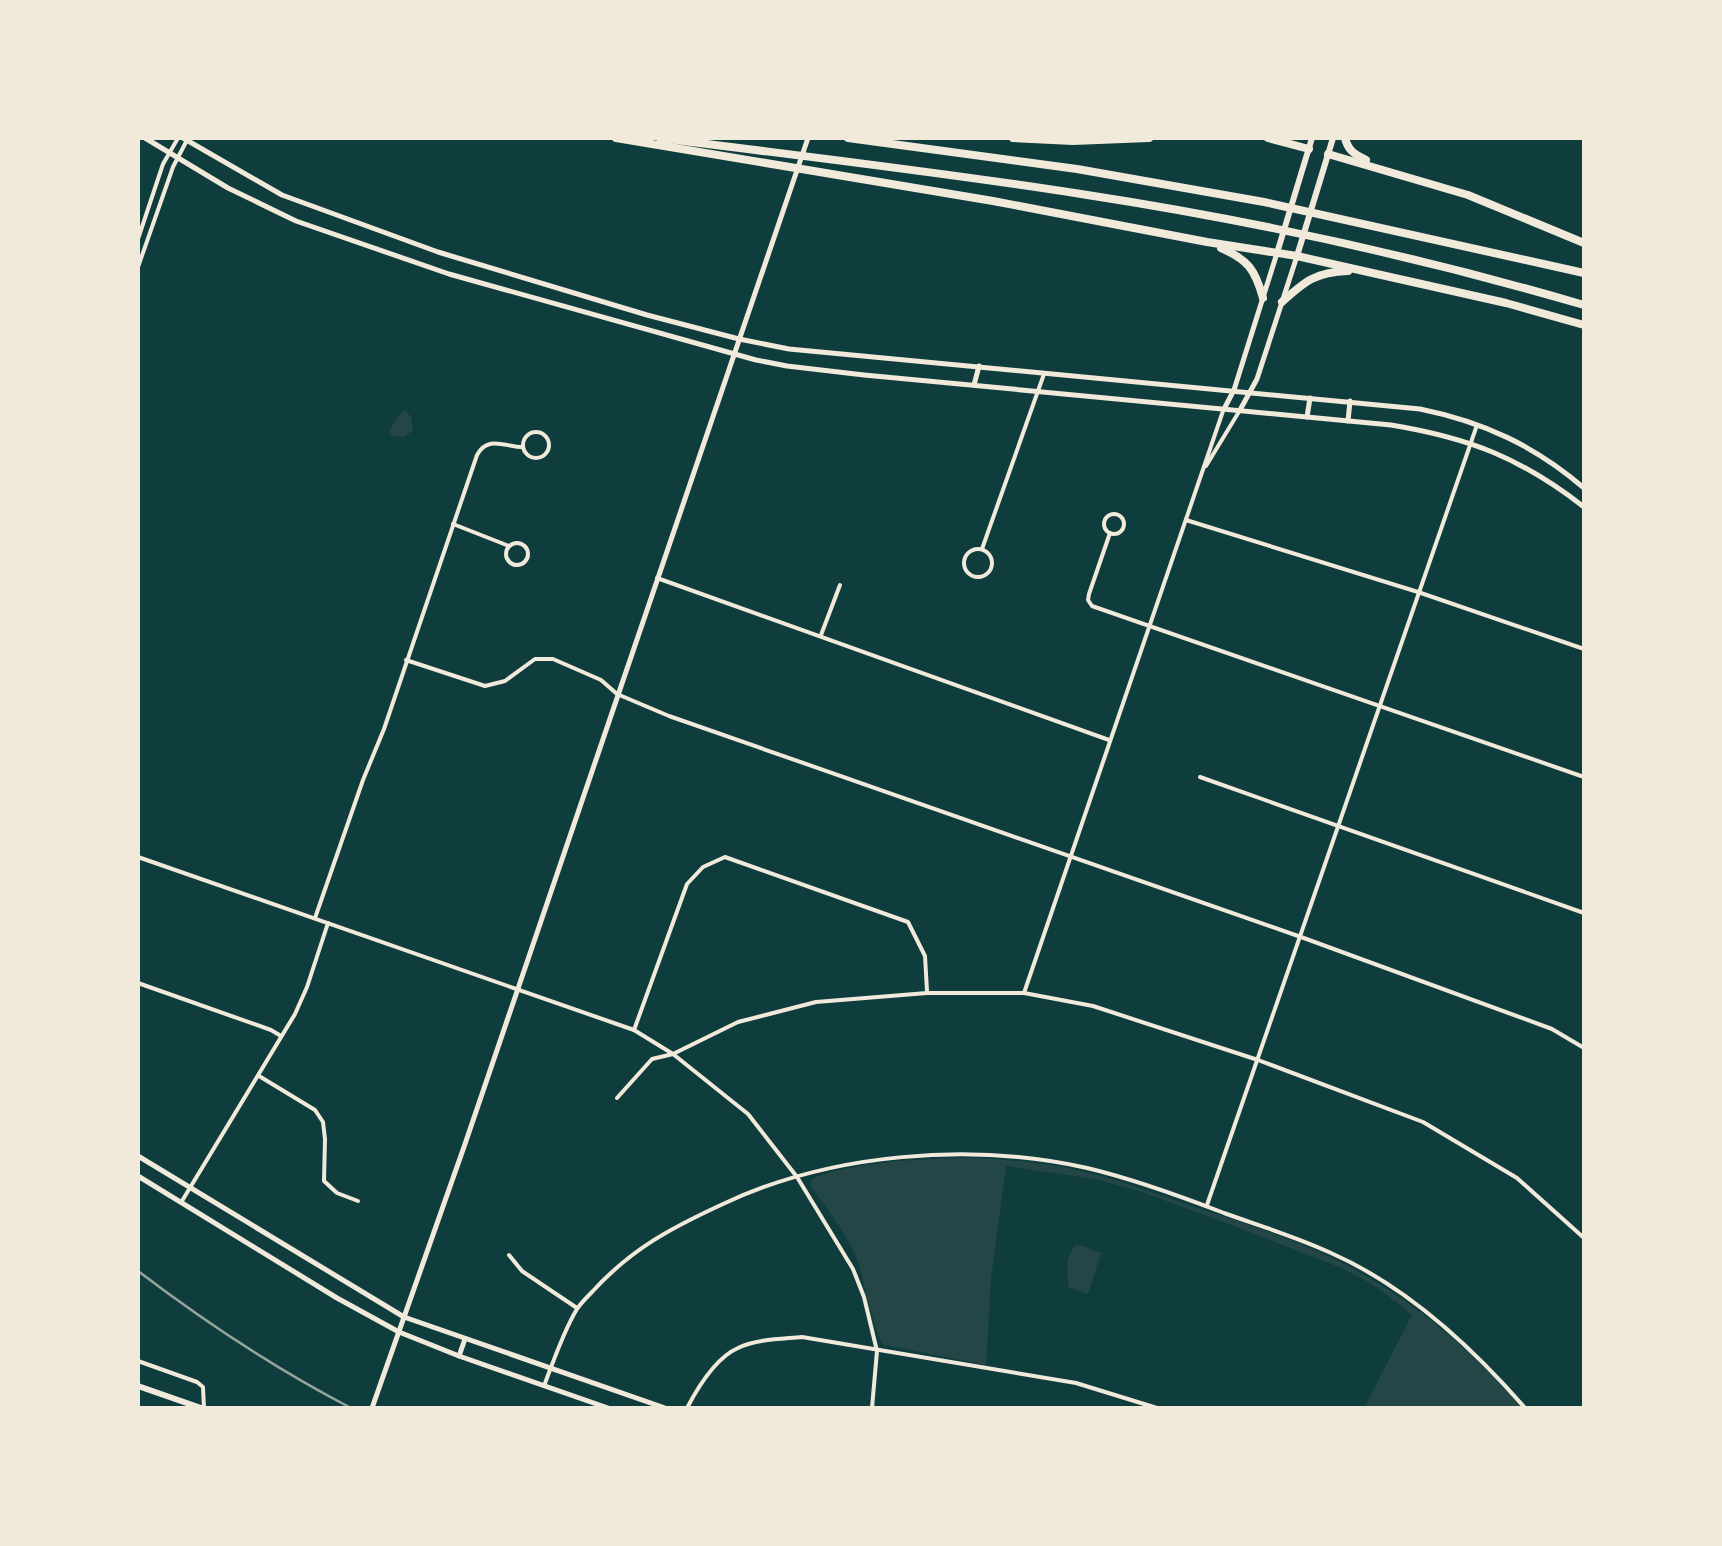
<svg xmlns="http://www.w3.org/2000/svg" width="1722" height="1546" viewBox="0 0 1722 1546" font-family="Overpass,sans-serif">
<rect width="100%" height="100%" fill="#0f3d3e"/>
<g fill="#244646">
<path d="M 405,410 L 411,417 L 413,430 L 405,437 L 393,436 L 389,432 L 398,416 Z"/>
<path d="M 976,1158 C 1012,1160 1047,1163 1082,1171 C 1121,1180 1159,1195 1198,1208 C 1248,1224 1299,1241 1346,1265 C 1413,1300 1473,1351 1522,1408 L 1364,1408 L 1412,1315 L 1377,1287 L 1344,1269 L 1229,1224 L 1139,1191 L 1095,1179 L 1006,1166 L 991,1279 L 986,1365 L 884,1345 C 873,1333 864,1275 855,1254 C 843,1230 827,1208 811,1187 L 811,1180 C 845,1161 936,1158 976,1158 Z"/>
<path d="M 1077,1244 L 1101,1253 L 1088,1294 L 1069,1288 C 1066,1273 1065,1255 1077,1244 Z"/>
</g>
<g fill="none" stroke-linecap="round" stroke-linejoin="round">
<g stroke="#f1e9da" stroke-width="4">
<path d="M 138,239 L 163,164 L 178,138"/>
<path d="M 138,267 L 173,167 L 186,142"/>
<circle cx="536" cy="445" r="13"/>
<path d="M 1206,466 L 1240,410"/>
<circle cx="1114" cy="524" r="10"/>
<path d="M 1186,520 L 1418,592 L 1584,649"/>
<path d="M 453,524 L 509,546"/>
<path d="M 1110,533 L 1089,594 L 1088,600 L 1092,606 L 1584,777"/>
<circle cx="517" cy="554" r="11"/>
<path d="M 982,549 L 1044,374"/>
<circle cx="978" cy="563" r="14"/>
<path d="M 657,578 L 1109,740"/>
<path d="M 821,635 L 840,585"/>
<path d="M 406,660 L 485,686 L 505,681 L 535,659 L 553,659 L 601,680 L 617,694 L 669,716 L 1301,937 L 1552,1029 L 1584,1048"/>
<path d="M 1200,777 L 1584,913"/>
<path d="M 138,857 L 634,1030 L 673,1054 L 748,1114 L 797,1177 L 853,1269 L 864,1297 L 877,1351 L 872,1408"/>
<path d="M 315,918 L 363,780 L 384,729 L 477,455 C 488,435 505,447 523,447"/>
<path d="M 138,983 L 271,1030 L 281,1036"/>
<path d="M 1024,993 L 1223,411"/>
<path d="M 634,1030 L 687,884 L 703,867 L 725,857 L 908,922 L 925,956 L 927,991"/>
<path d="M 259,1076 L 315,1110 L 323,1122 L 325,1139 L 324,1181 L 337,1193 L 358,1201"/>
<path d="M 617,1098 L 652,1059 L 673,1054 L 738,1022 L 816,1002 L 927,993 L 1024,993 L 1093,1006 L 1258,1060 L 1423,1122 L 1517,1178 L 1584,1238"/>
<path d="M 182,1201 L 295,1014 L 307,987 L 328,923"/>
<path d="M 1207,1205 L 1477,425"/>
<path d="M 509,1255 L 522,1271 L 577,1308"/>
<path d="M 138,1361 L 197,1382 L 203,1387 L 204,1408"/>
<path d="M 544,1386 C 553,1362 564,1330 577,1309 C 581,1303 587,1297 592,1292 C 631,1249 671,1228 723,1204 C 831,1153 971,1142 1087,1168 C 1134,1179 1180,1196 1224,1213 C 1260,1226 1297,1237 1331,1253 C 1406,1286 1472,1347 1525,1408"/>
<path d="M 687,1408 C 698,1387 715,1358 738,1348 C 757,1339 782,1339 802,1337 L 1076,1383 L 1157,1408"/>
</g>
<g stroke="#f1e9da" stroke-width="5">
<path d="M 138,1156 L 404,1317 L 665,1408"/>
<path d="M 138,1176 L 337,1298 L 399,1332 L 459,1356 L 608,1408"/>
<path d="M 459,1356 L 465,1339"/>
<path d="M 372,1408 L 465,1144 L 808,138"/>
</g>
<g stroke="#f1e9da" stroke-width="5">
<path d="M 145,138 L 228,188 L 296,221 L 449,274 L 756,360 L 787,366 L 864,375 L 1391,425 C 1470,438 1521,458 1584,507"/>
<path d="M 183,138 L 282,195 L 438,252 L 647,315 L 739,339 L 789,349 L 1420,409 C 1484,422 1535,446 1584,488"/>
<path d="M 974,385 L 979,366"/>
<path d="M 1224,409 L 1234,390 L 1277,253"/>
<path d="M 1240,410 L 1257,379 L 1297,256"/>
<path d="M 1307,417 L 1310,398"/>
<path d="M 1348,421 L 1350,401"/>
</g>
<g stroke="#f1e9da" stroke-width="6">
<path d="M 1277,253 L 1312,138"/>
<path d="M 1297,256 L 1333,138"/>
<path d="M 138,1386 L 201,1408"/>
</g>
<g stroke="#f1e9da" stroke-width="8">
<path d="M 616,138 L 993,201 L 1207,242 L 1297,256 L 1506,303 L 1584,325"/>
<path d="M 660,138 C 800,156 941,172 1081,194 C 1251,220 1420,257 1584,305"/>
<path d="M 848,138 L 1077,169 L 1264,202 L 1584,273"/>
<path d="M 1013,138 L 1073,141 L 1149,138"/>
<path d="M 1268,138 L 1309,149"/>
<path d="M 1345,138 C 1348,151 1355,154 1366,160"/>
<path d="M 1328,154 L 1468,195 L 1584,243"/>
<path d="M 1221,248 C 1248,260 1255,269 1263,298"/>
<path d="M 1282,302 C 1305,281 1316,272 1348,271"/>
</g>
<path stroke="#97a49c" stroke-width="2.5" d="M 138,1271 C 205,1322 276,1369 351,1408"/>
</g>
<rect width="1722" height="1546" fill="none" stroke="#f1e9da" stroke-width="280"/>
</svg>
